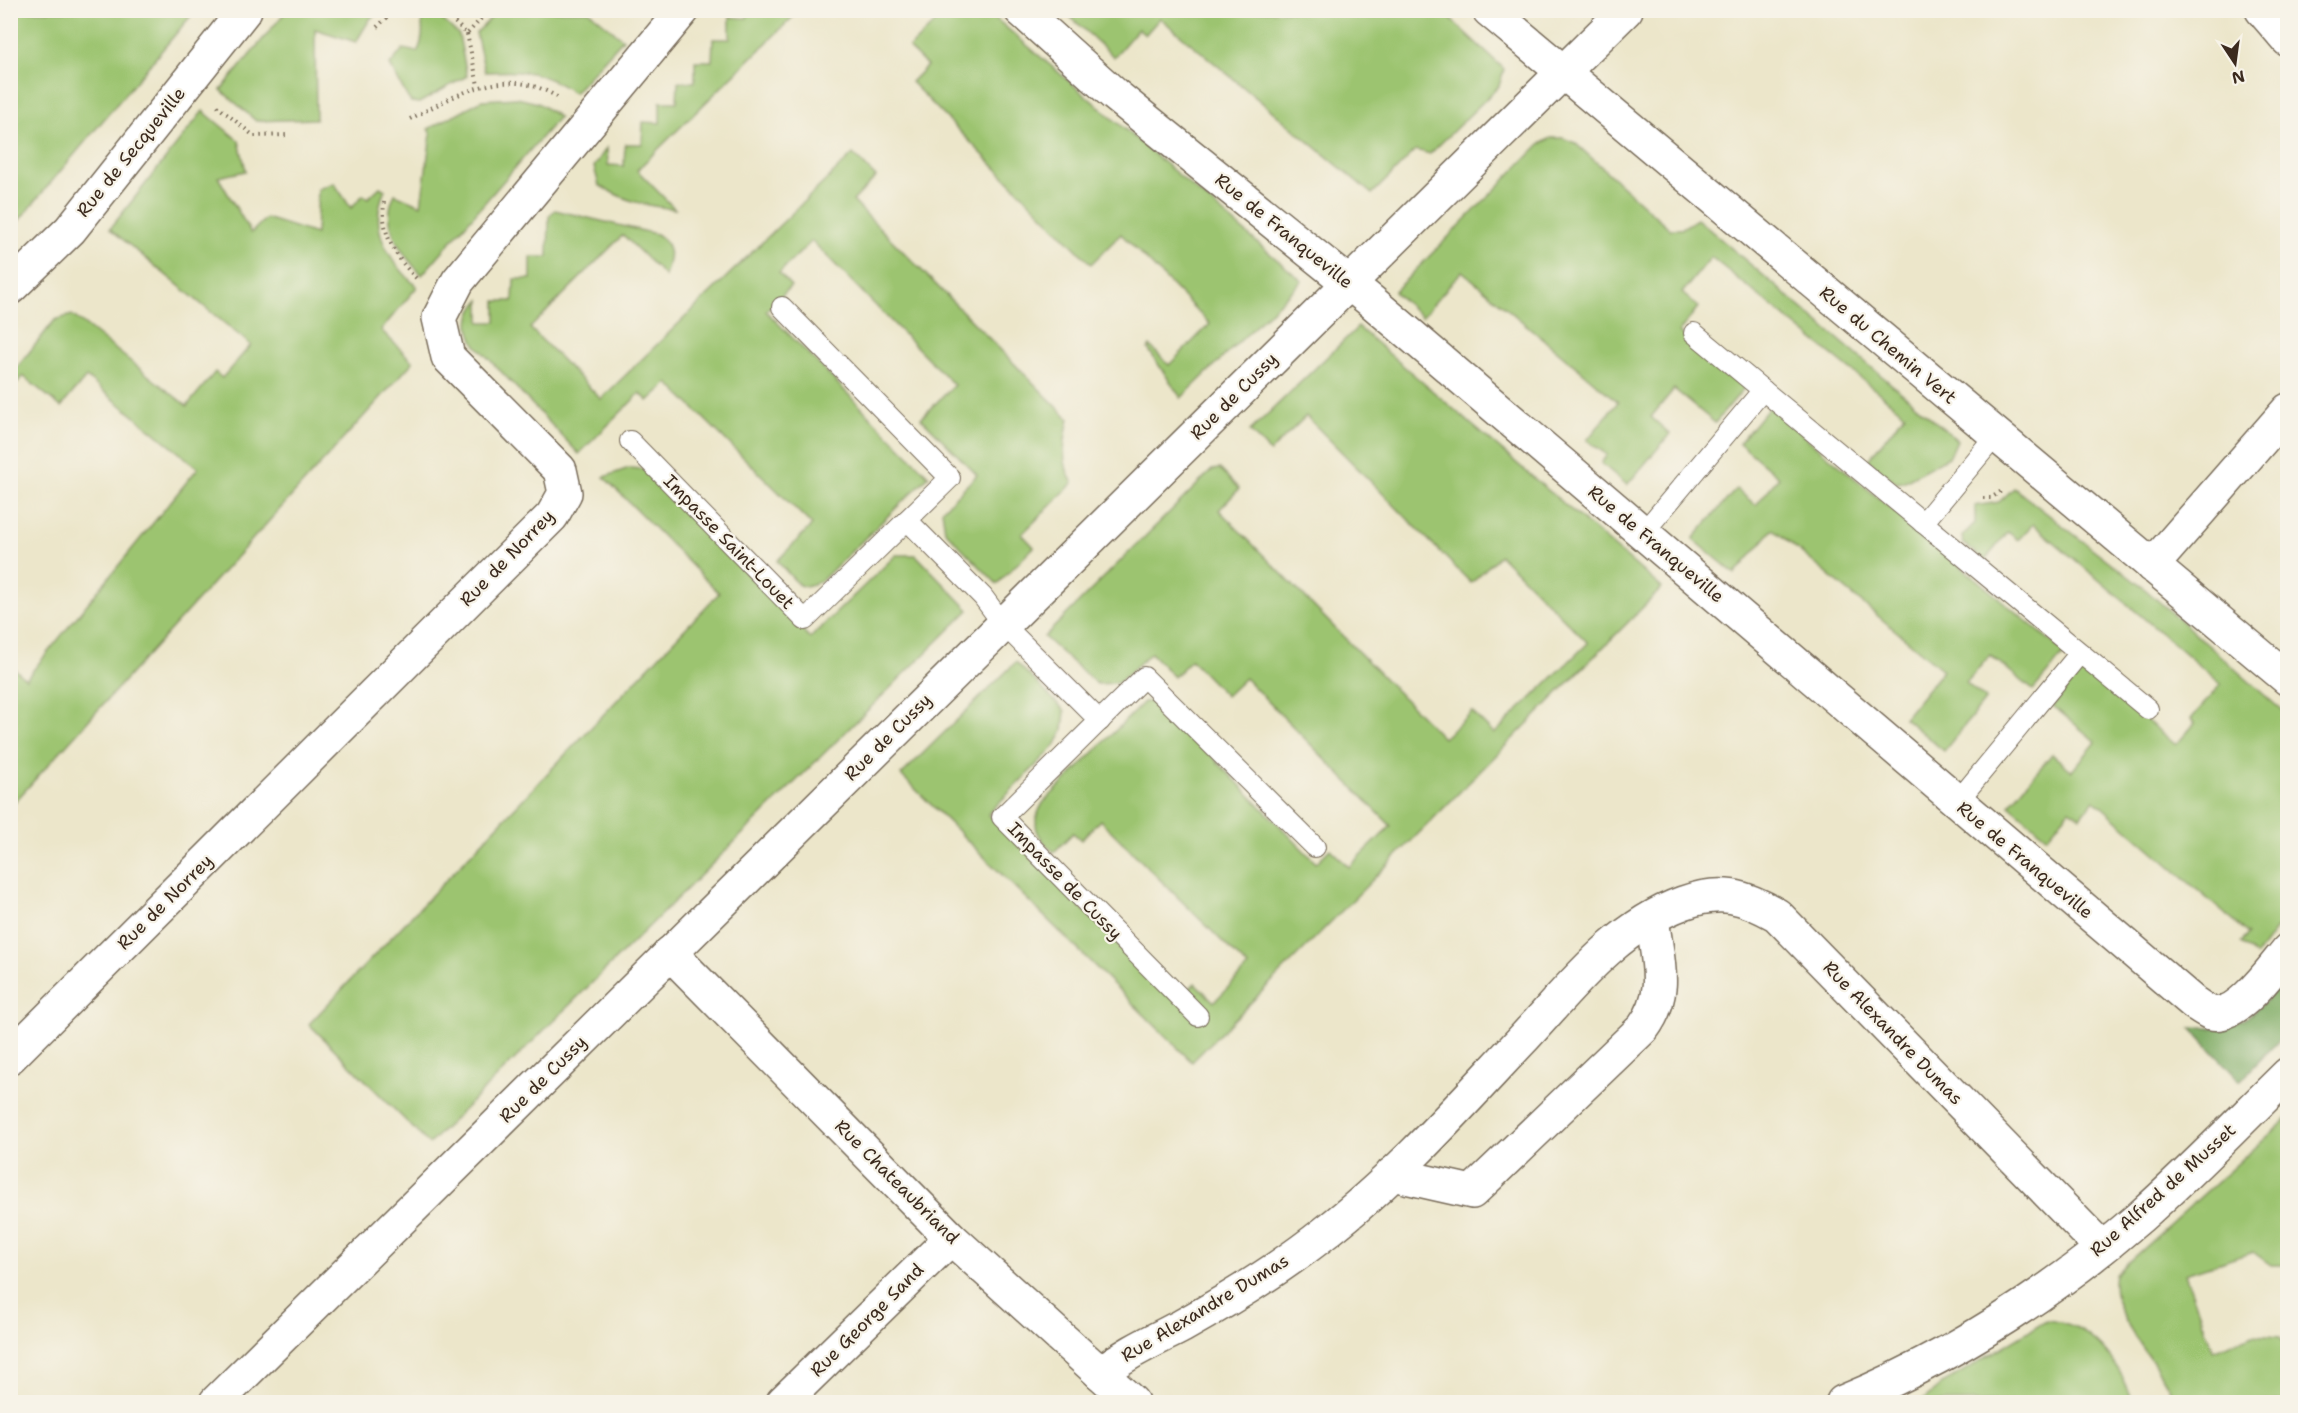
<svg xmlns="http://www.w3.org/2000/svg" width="2298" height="1413" viewBox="0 0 2298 1413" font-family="'Shantell Sans',sans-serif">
<rect width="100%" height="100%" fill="#f7f3e8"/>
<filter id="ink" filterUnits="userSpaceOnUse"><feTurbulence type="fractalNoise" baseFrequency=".0167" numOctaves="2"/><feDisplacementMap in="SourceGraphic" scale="12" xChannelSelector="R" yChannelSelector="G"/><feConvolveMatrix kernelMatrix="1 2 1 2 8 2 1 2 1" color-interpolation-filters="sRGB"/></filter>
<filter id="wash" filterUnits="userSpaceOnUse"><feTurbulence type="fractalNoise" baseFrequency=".008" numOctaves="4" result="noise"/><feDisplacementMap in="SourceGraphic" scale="24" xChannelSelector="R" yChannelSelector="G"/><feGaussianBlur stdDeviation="1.35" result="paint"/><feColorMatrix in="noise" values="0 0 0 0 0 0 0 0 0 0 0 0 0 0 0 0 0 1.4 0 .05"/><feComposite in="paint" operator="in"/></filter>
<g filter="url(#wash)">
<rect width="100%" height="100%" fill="#ece6ca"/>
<g fill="#9cc470" stroke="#6c7747" stroke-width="1.5">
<path d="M 10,11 L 195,11 L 11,230 L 10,230 Z"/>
<path d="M 286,11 L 380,11 L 370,19 L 356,42 L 315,29 L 316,119 L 256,121 L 221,90 Z"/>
<path d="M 418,11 L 433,11 L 459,35 L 467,76 L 419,103 L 411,102 L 408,98 L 390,65 L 403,49 L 417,52 C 424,40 424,23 418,11 Z"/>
<path d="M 589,11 L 623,39 L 574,93 C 540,70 526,70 485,72 L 476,33 L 498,11 Z"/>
<path d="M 748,11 L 799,11 L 637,170 L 675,209 C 646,206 624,201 599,185 L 594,167 L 607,147 L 608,165 L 624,166 L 625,144 L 642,144 L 643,122 L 660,123 L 660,102 L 677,102 L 678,82 L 695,82 L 695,61 L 712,61 L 713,39 L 730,39 L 730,17 L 747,18 Z"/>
<path d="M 947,11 L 987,11 L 1302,281 L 1181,398 L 1148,349 L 1150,346 L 1169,365 L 1210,324 L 1121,234 L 1091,264 L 911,82 L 927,66 L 909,48 Z"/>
<path d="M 1064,11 L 1442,11 L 1504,69 L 1499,86 L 1430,154 L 1416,150 L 1372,194 L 1160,18 L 1145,35 L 1138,29 L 1114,57 Z"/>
<path d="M 517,98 L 538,103 L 559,117 L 422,275 C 402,255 379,223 395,194 L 421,205 L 431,134 L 428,129 L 482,100 Z"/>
<path d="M 203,111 L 239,141 L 246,171 L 218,177 L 251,233 L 266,218 L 316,234 L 318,189 L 334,183 L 351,208 L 363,195 L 368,198 L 380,187 L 385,190 C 367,229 389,260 417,287 L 381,330 L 413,362 L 11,806 L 11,666 L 26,679 L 198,468 L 86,377 L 61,407 L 23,376 L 11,390 L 11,375 L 55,320 L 72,315 L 187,406 L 215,372 L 222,378 L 251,345 L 110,229 Z"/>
<path d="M 1551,138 L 1563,138 L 1575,143 L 1670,229 L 1681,229 L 1697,219 L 1957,440 L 1950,456 L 1903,482 L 1897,483 L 1868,460 L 1905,414 L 1711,257 L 1682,293 L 1698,307 L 1679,332 L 1745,387 L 1715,423 L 1674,389 L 1651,417 L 1670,434 L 1627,485 L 1601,463 L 1607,455 L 1587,440 L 1618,402 L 1462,271 L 1422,317 L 1394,292 L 1540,144 Z"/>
<path d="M 853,154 L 876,177 L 853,201 L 1069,419 C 1064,440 1060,463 1073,483 L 1022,534 L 1034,547 L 997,584 L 945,531 L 942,510 L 977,475 L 921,418 L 954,385 L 812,241 L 779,273 L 791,286 L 766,311 L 929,476 L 821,581 L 806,587 L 799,585 L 777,561 L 812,525 L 668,383 L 648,401 L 640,393 L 579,454 L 475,344 C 466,326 467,315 480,300 L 480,322 L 496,322 L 496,301 L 513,301 L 514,279 L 531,279 L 531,257 L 548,257 L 549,216 L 555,210 L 656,234 C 675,245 670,259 665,276 L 623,235 L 530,328 L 601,399 Z"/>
<path d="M 1358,327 L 1662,588 L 1192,1062 L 901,775 L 1016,662 L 1065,711 L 1063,730 L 1055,746 L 988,814 L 1176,1002 L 1195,983 L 1214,1002 L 1248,967 L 1100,820 L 1081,840 L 1073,833 L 1054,852 C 1036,836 1030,825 1043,803 L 1144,702 L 1158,701 L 1316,863 L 1330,849 L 1349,867 L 1391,826 L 1245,678 L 1226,696 L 1191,660 L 1174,677 L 1151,653 L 1118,683 L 1097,684 L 1044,637 L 1212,470 L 1220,469 L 1239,489 L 1219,510 L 1443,738 L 1472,712 L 1494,734 L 1588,643 L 1500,555 L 1471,583 L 1306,416 L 1270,452 L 1250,431 Z"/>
<path d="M 1769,407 L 2065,653 L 2033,690 L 1990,655 L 1966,683 L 1986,699 L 1944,751 L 1904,718 L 1943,670 L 1773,529 L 1735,574 L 1693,539 L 1736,489 L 1756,505 L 1779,477 L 1739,443 Z"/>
<path d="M 629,468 L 642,469 L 654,477 L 810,638 L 896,555 L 916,555 L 969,610 L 429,1144 L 309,1024 L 719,593 L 604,477 Z"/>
<path d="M 2014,488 L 2146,590 L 2287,715 L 2287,919 L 2275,930 L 2256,956 L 2241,943 L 2248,934 L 2094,800 L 2080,817 L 2070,810 L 2047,837 L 2009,805 L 2052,754 L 2072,771 L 2096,742 L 2053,706 L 2084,668 L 2176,745 L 2195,723 L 2191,719 L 2221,684 L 2033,524 L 2018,540 L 2008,532 L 1985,560 L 1963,543 L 1962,536 L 1975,523 L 1975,506 L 1999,502 Z"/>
<path d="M 2287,1119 L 2287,1265 L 2271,1265 L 2253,1252 L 2185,1274 L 2213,1351 L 2253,1335 L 2280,1337 L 2287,1347 L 2287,1402 L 2175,1402 C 2162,1362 2106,1317 2115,1274 Z"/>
<path d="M 2046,1320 C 2091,1323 2120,1363 2133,1402 L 1921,1402 L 1942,1384 Z"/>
</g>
<path fill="#7daa62" stroke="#5c6a40" stroke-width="1.5" d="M 2287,975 L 2287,1032 L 2240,1081 L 2191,1028 C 2246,1030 2254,1014 2287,975 Z"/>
</g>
<g filter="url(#ink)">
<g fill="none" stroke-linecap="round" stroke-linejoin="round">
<g stroke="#796c5a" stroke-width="22">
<g id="service">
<path d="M 1694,333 L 2148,709"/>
<path d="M 630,441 L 805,620 L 950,478 L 782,307"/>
<path d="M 907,520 L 983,597 L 1003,624 L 1100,721"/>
<path d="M 1923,523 L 1996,435"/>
<path d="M 1643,533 L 1763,390"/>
<path d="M 1957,802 L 2080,653"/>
<path d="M 1198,1016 L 1002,817 L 1144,677 L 1315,847"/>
</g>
</g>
<g stroke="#796c5a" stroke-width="36">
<g id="minor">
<path d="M 1021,10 L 1114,94 L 1371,301 L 2194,1003 C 2199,1006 2205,1011 2211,1013 C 2238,1019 2272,969 2288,950"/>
<path d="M 2262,10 L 2288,40"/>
<path d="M 10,288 L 70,230 L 245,10"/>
<path d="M 2152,566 L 2288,410"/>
<path d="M 670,953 L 951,1238 L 1132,1402"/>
<path d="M 10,1057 L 552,516 L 565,493 L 560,470 L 448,357 L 439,318 L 458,281 L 683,10"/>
<path d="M 1392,1174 L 1472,1192 L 1643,1028 C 1670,992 1657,960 1652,918"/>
<path d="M 1100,1373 C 1128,1352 1151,1342 1182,1326 C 1232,1298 1281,1268 1326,1232 C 1397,1177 1458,1108 1520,1042 C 1568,991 1614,928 1683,903 C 1721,889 1744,896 1777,915 L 2102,1248"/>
<path d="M 783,1402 L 951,1238"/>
<path d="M 1843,1402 C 1950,1358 2052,1293 2140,1217 C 2191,1172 2239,1122 2288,1074"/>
</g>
</g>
<g stroke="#796c5a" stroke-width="36">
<g id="tertiary">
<path d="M 1489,10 L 2288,679"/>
<path d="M 216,1402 L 1626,10"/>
</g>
</g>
<g stroke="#796c5a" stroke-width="4" stroke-dasharray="1.5 4.5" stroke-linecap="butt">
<path d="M 442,10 L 467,34 L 489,10"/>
<path d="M 377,27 L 395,10"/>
<path d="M 467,34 L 478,85"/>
<path d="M 217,106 L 254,136 L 289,135"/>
<path d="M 410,119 C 458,94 508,63 560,99"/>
<path d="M 384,202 C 381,234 395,257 417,279"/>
<path d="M 1983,498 L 1991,498 L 2003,490"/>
</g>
<use href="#service" stroke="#fff" stroke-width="20"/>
<use href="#minor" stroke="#fff" stroke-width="33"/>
<use href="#tertiary" stroke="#fff" stroke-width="33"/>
</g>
</g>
<g text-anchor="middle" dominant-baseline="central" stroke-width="4.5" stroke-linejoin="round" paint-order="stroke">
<g font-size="18" fill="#3b2a1e" stroke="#f7f3e8">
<text transform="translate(131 152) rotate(-51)">Rue de Secqueville</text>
<text transform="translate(1284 231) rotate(39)">Rue de Franqueville</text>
<text transform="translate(1888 345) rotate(40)">Rue du Chemin Vert</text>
<text transform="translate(1234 396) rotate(-45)">Rue de Cussy</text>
<text transform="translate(729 542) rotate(46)">Impasse Saint-Louet</text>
<text transform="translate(1656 544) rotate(40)">Rue de Franqueville</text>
<text transform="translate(507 558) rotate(-46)">Rue de Norrey</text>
<text transform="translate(888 737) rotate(-45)">Rue de Cussy</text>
<text transform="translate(2025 860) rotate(40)">Rue de Franqueville</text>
<text transform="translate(1065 881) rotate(46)">Impasse de Cussy</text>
<text transform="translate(165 902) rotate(-45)">Rue de Norrey</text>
<text transform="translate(1893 1033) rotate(46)">Rue Alexandre Dumas</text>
<text transform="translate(543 1079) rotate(-45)">Rue de Cussy</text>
<text transform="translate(897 1182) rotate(45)">Rue Chateaubriand</text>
<text transform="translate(2163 1190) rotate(-42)">Rue Alfred de Musset</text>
<text transform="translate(1205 1308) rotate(-31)">Rue Alexandre Dumas</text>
<text transform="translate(867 1320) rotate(-45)">Rue George Sand</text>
</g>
</g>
<rect width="2298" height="1413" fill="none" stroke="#f7f3e8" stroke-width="36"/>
<g transform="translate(2235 63) rotate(167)" stroke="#f7f3e8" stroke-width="4.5" paint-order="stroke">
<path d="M0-4.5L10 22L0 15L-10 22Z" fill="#3b2a1e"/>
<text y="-9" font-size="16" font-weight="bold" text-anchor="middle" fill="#3b2a1e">N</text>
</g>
</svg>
